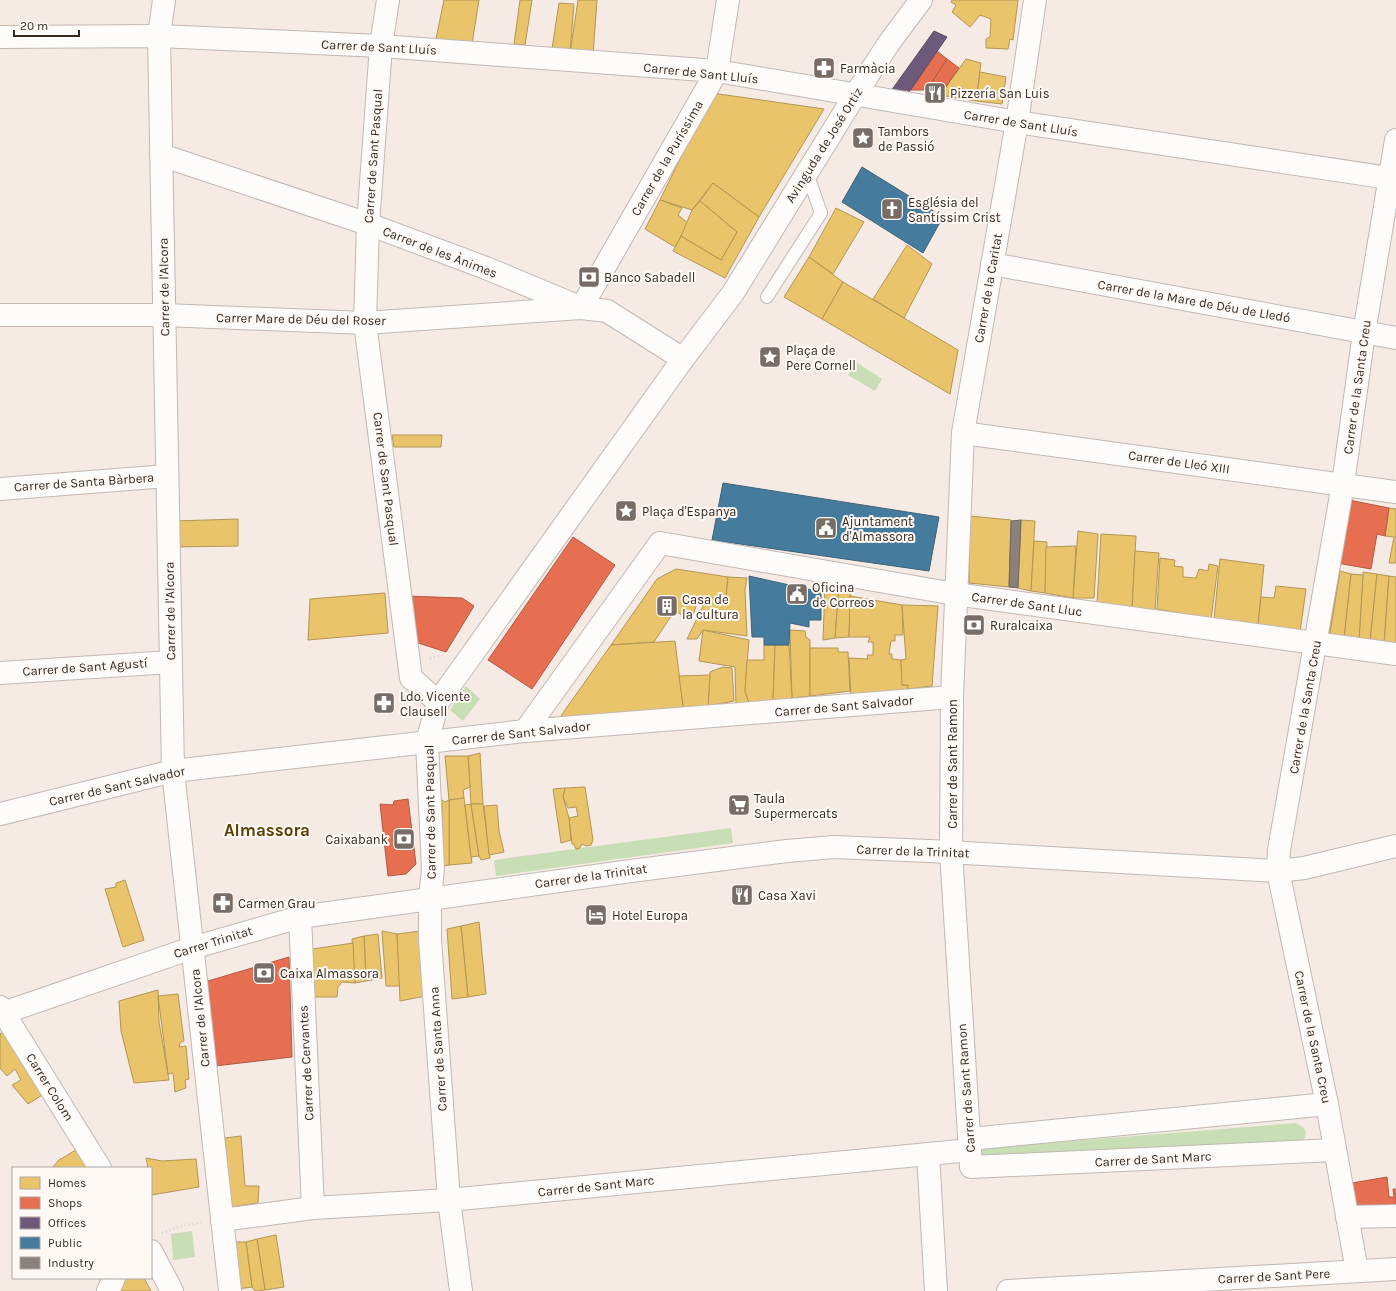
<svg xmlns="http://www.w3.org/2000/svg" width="1396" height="1291" viewBox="0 0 1396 1291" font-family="Karla,sans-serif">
<rect width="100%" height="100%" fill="#f5eae4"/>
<g fill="#c8deb5">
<path d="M 856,362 L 882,379 L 875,391 L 848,375 Z"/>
<path d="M 466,686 L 480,699 L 463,721 L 450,710 Z"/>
<path d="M 731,828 L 733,843 L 496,876 L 494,860 Z"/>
<path d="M 1296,1123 L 1304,1128 C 1307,1135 1306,1138 1300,1144 L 983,1157 L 979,1154 L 979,1151 L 985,1148 Z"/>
<path d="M 192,1231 L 195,1257 L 173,1260 L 171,1234 Z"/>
</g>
<g fill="#e9c46a" stroke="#b39654">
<path d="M 444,0 L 479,0 L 472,44 L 436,39 Z"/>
<path d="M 520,0 L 532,0 L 525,45 L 514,44 Z"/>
<path d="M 578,0 L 597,0 L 593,55 L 570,53 Z"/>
<path d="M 952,0 L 1018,0 L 1013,40 L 1010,39 L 1008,49 L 986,48 L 986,39 L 990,37 L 991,19 L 980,15 L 970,27 L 952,12 L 956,5 L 951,2 Z"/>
<path d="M 559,3 L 574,4 L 570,53 L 552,49 Z"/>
<path d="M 966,59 L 981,63 L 976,101 L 940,95 Z"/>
<path d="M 980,72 L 1006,77 L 1002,104 L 976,101 Z"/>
<path d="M 712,93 L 824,109 L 759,217 L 713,183 L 692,210 L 660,200 Z"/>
<path d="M 713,183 L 759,217 L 725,278 L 673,251 L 681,236 L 721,260 L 737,232 L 700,201 Z"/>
<path d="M 660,200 L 682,208 L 678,215 L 688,223 L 675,247 L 645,229 Z"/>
<path d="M 700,201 L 737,232 L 721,260 L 681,236 L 692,210 Z"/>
<path d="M 836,208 L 864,222 L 833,274 L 809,257 Z"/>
<path d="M 907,245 L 932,264 L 904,318 L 873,299 Z"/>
<path d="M 809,257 L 843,282 L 822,319 L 784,297 Z"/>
<path d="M 843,282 L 958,350 L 950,394 L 822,319 Z"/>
<path d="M 392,435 L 442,435 L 441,447 L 394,447 Z"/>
<path d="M 1389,508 L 1396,509 L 1396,563 L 1389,563 L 1394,537 L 1385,536 Z"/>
<path d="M 969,516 L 1011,520 L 1009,587 L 969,583 Z"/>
<path d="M 238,519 L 238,546 L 175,547 L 174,521 Z"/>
<path d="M 1021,520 L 1035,521 L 1031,591 L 1018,588 Z"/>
<path d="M 1078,531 L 1098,534 L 1094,598 L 1073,598 Z"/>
<path d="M 1101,534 L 1136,536 L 1132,609 L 1097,604 Z"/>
<path d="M 1034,541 L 1047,542 L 1045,593 L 1031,591 Z"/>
<path d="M 1076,546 L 1073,598 L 1045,593 L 1046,547 Z"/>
<path d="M 1135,551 L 1159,553 L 1155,611 L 1132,609 Z"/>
<path d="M 1160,558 L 1175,560 L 1174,566 L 1183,567 L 1183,577 L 1196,578 L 1199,569 L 1208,571 L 1209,564 L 1218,566 L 1211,619 L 1157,609 Z"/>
<path d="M 1220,559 L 1264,565 L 1258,625 L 1214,619 Z"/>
<path d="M 676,569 L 728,577 L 726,598 L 699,598 L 693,615 L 688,620 L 675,610 L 654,642 L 611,645 L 657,579 Z"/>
<path d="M 1332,570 L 1340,571 L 1329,639 L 1321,639 Z"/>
<path d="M 1340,571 L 1351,574 L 1344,639 L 1329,639 Z"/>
<path d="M 1363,572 L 1377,574 L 1370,642 L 1359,640 Z"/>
<path d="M 1351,574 L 1363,575 L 1359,640 L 1344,639 Z"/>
<path d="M 1377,574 L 1389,576 L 1384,644 L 1370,642 Z"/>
<path d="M 1389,576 L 1396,577 L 1396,645 L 1384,644 Z"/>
<path d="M 728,577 L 747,578 L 745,590 L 747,636 L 703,630 L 697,639 L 687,639 L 707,598 L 726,598 Z"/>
<path d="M 825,586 L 839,586 L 835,638 L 823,640 Z"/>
<path d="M 839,586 L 851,587 L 849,637 L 835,638 Z"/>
<path d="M 1276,586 L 1306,589 L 1300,632 L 1258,625 L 1261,597 L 1274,598 Z"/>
<path d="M 385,593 L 388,633 L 308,640 L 310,599 Z"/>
<path d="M 850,596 L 902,605 L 903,635 L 895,635 L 895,641 L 891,641 L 889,654 L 892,654 L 892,659 L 901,660 L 902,685 L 908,685 L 908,689 L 851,698 L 849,658 L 868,659 L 867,655 L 873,655 L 873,642 L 868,642 L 870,637 L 849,637 Z"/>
<path d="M 902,605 L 938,606 L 932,686 L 908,689 L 908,685 L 902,685 L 901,660 L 906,659 Z"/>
<path d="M 703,630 L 749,640 L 745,691 L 749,703 L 736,706 L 735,667 L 699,661 Z"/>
<path d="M 790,630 L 805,631 L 806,637 L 810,640 L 810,696 L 792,698 Z"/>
<path d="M 675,641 L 684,713 L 558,720 L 611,645 Z"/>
<path d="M 764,645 L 775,645 L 773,702 L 749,703 L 745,691 L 747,660 L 764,660 Z"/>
<path d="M 775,645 L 789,645 L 792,698 L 773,702 Z"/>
<path d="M 810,648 L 838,648 L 838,652 L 848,652 L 850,691 L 810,696 Z"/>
<path d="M 723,667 L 732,668 L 734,701 L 708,706 L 710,672 Z"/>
<path d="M 710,675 L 708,706 L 684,713 L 679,676 Z"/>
<path d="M 480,753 L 483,804 L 471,804 L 468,756 Z"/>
<path d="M 445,756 L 468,756 L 470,787 L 463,790 L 464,798 L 449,800 Z"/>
<path d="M 585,787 L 593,840 L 591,845 L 586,846 L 582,844 L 580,848 L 576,849 L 574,844 L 572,844 L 569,818 L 578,816 L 576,807 L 568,808 L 563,797 L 565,788 Z"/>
<path d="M 565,788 L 563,797 L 569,818 L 571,840 L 561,843 L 553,789 Z"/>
<path d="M 464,798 L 472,863 L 449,865 L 449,800 Z"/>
<path d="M 442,800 L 445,802 L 449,800 L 449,865 L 442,866 Z"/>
<path d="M 471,804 L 479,856 L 471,857 L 465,805 Z"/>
<path d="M 471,804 L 483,804 L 490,858 L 481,860 L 479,856 Z"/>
<path d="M 497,805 L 499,831 L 504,852 L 489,855 L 484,806 Z"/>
<path d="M 125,880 L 144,940 L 123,947 L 105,889 L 116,887 L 116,883 Z"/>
<path d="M 479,922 L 486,994 L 468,997 L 461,926 Z"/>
<path d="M 461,926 L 468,997 L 452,999 L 447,929 Z"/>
<path d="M 382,931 L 397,934 L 400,986 L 386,986 Z"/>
<path d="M 421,931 L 426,996 L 400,1001 L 397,934 Z"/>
<path d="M 378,934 L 382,978 L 366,981 L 364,936 Z"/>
<path d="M 364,936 L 366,981 L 355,983 L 352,939 Z"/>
<path d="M 353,943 L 355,983 L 342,982 L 338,987 L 337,997 L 309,997 L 306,950 Z"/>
<path d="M 158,990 L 159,1022 L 169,1080 L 134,1083 L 121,1031 L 119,1001 Z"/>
<path d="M 178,994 L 184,1041 L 180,1043 L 179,1047 L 186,1046 L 189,1079 L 185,1080 L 186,1088 L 175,1092 L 173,1073 L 168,1074 L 158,996 Z"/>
<path d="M 7,1029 L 47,1092 L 28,1104 L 12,1085 L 21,1080 L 15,1069 L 7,1076 L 0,1068 L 0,1034 Z"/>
<path d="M 241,1136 L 245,1186 L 259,1186 L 258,1203 L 231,1207 L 225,1138 Z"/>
<path d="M 81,1147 L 94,1168 L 52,1168 L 59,1160 Z"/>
<path d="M 146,1158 L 162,1161 L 196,1159 L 199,1187 L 151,1195 L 151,1168 L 148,1168 Z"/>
<path d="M 276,1235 L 284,1287 L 265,1290 L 257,1239 Z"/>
<path d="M 257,1239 L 265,1290 L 255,1291 L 252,1287 L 246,1242 Z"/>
<path d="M 233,1242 L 246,1242 L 252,1287 L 238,1289 Z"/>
<path d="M 120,1278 L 144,1278 L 151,1291 L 115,1291 Z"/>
</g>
<g fill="#e76f51" stroke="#b15a43">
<path d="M 937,51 L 947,59 L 927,90 L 911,90 Z"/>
<path d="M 947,59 L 959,68 L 940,95 L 927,90 Z"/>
<path d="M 1344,499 L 1389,508 L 1385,536 L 1377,534 L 1371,569 L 1337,563 Z"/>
<path d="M 573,537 L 615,565 L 532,689 L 488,660 Z"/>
<path d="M 406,596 L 462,598 L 474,606 L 446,652 L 412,641 Z"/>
<path d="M 408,799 L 416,864 L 406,874 L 388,876 L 380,804 L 393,805 L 394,801 Z"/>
<path d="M 289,957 L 292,1057 L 215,1066 L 206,986 L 208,981 Z"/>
<path d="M 1387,1177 L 1389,1197 L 1394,1197 L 1393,1189 L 1396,1189 L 1396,1215 L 1348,1213 L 1346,1184 Z"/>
</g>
<path fill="#6d597a" stroke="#5c4b60" d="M 934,31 L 947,37 L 909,92 L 906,89 L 905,95 L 891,91 Z"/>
<g fill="#457b9d" stroke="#406378">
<path d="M 862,167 L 943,217 L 923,253 L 842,202 Z"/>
<path d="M 723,483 L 939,517 L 929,571 L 712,540 Z"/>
<path d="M 749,576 L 821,592 L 821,620 L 809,620 L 809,627 L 790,623 L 789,645 L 764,645 L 764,637 L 752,637 Z"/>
</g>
<path fill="#8a817c" stroke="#706761" d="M 1021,520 L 1018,588 L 1009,587 L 1011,521 Z"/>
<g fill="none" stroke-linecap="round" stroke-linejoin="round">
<g stroke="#c2b8b2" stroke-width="14">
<path id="lane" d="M 767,297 L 821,213 L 807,173"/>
</g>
<g stroke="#c2b8b2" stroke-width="24">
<g id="street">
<path d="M 164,0 L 159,36 L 173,771 L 230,1291"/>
<path d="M 388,0 L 381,46 L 368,224 L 365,323 L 411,678 L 438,702"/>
<path d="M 1035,0 L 1017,122 L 963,433 L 952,697 L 951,852 L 971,1167 L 1335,1150"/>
<path d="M 0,37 L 159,36 L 381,46 L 717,71 L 1017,122 L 1396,179"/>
<path d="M 161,155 L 368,224 L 486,268 L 577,306"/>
<path d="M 992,264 L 1396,338"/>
<path d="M 581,308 L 717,71 L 728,0"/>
<path d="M 0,315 L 164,315 L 365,323 L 581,308 L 607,311 L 683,359"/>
<path d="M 963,433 L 1396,492"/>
<path d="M 0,489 L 167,476"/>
<path d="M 0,673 L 171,662"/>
<path d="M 525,731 L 660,543 L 955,594 L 1396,654"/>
<path d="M 0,814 L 173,771 L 525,731 L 952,697"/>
<path d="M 430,898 L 430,940 L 449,1200 L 461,1291"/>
<path d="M 300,917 L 313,1208"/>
<path d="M 0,1007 L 100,1168"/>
<path d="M 970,1139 L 1327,1104"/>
<path d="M 928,1154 L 936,1291"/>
<path d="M 1347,1217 L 1396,1216"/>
<path d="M 222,1220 L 313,1208 L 449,1200 L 970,1150"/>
<path d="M 151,1251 L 172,1291"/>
<path d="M 1357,1271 L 1327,1104 L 1278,871 L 1279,850 L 1343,484 L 1364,333 L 1396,140"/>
<path d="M 108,1291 L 114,1278"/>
<path d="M 1008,1291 L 1396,1269"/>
</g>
</g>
<g stroke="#c2b8b2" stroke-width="24">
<g id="secondary">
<path d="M 430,898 L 433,869 L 427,742 L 438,702 L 683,359 L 733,293 L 855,95 L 889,43 L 921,0"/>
<path d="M 3,1013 L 192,948 L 300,917 L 631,871 L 787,851 L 834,847 L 929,851 L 1278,871 L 1304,868 L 1396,846"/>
</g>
</g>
<g stroke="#d5d1d0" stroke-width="2.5" stroke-dasharray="1 3" stroke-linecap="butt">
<path d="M 430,658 L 445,655"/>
<path d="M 162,1233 L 185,1225 L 201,1223"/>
</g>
<use href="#lane" stroke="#fefcfb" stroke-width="12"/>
<use href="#street" stroke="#fefcfb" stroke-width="22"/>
<use href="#secondary" stroke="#fefcfb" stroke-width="22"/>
</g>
<defs>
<g id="pharmacy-square" transform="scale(1.15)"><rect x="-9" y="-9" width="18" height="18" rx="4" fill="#786d66" stroke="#fff9f5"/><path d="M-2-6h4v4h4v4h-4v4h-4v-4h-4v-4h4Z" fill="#fff"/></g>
<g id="restaurant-square" transform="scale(1.15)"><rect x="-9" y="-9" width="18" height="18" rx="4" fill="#786d66" stroke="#fff9f5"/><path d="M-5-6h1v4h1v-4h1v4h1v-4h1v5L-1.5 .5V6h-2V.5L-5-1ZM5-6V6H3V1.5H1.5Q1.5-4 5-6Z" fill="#fff"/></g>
<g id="sight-square" transform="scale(1.15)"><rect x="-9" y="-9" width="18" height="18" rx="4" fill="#786d66" stroke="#fff9f5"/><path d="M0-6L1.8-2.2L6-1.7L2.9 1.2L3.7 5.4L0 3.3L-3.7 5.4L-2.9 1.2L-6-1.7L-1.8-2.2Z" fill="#fff"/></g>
<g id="church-square" transform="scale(1.15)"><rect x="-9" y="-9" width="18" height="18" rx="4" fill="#786d66" stroke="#fff9f5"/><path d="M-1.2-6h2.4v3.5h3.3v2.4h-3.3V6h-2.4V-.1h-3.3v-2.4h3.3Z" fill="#fff"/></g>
<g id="bank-square" transform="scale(1.15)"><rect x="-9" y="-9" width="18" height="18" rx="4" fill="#786d66" stroke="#fff9f5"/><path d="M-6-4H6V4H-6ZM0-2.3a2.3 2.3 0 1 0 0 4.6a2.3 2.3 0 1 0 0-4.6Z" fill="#fff"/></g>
<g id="civic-square" transform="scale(1.15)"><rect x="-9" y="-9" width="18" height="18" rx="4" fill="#786d66" stroke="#fff9f5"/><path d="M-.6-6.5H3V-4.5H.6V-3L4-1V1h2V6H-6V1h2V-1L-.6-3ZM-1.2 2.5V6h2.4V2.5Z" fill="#fff"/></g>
<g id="building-square" transform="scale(1.15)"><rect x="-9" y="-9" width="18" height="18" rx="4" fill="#786d66" stroke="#fff9f5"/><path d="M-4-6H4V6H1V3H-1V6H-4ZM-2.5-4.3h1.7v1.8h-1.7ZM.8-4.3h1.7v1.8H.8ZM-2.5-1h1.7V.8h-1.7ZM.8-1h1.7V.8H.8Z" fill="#fff"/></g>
<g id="supermarket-square" transform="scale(1.15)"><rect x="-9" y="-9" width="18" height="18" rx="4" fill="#786d66" stroke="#fff9f5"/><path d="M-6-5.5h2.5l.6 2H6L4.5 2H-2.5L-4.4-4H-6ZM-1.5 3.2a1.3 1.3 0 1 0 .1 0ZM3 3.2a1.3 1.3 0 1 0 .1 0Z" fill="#fff"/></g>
<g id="hotel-square" transform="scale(1.15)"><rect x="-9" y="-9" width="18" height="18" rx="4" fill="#786d66" stroke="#fff9f5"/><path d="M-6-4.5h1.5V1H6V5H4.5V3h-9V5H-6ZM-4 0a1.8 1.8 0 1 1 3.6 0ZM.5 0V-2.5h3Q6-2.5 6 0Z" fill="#fff"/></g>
</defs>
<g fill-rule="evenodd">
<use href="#pharmacy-square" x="824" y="68"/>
<use href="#restaurant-square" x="935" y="93"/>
<use href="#sight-square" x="863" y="138"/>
<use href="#church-square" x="892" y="209"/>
<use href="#bank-square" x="589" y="277"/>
<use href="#sight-square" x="770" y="357"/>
<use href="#sight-square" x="626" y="511"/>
<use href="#civic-square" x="826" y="528"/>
<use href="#civic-square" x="797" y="594"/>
<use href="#building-square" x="667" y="606"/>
<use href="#bank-square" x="974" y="625"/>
<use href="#pharmacy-square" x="384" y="703"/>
<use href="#supermarket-square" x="739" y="805"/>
<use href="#bank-square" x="404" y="839"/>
<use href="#restaurant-square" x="742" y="895"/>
<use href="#pharmacy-square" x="223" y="903"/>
<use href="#hotel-square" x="596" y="915"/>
<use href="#bank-square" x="264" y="973"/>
</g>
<g text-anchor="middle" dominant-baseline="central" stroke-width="4" stroke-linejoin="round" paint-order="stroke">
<g font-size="13" fill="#342a22" stroke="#fff9f5">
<text transform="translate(379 47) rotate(3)">Carrer de Sant Lluís</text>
<text transform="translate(701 73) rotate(6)">Carrer de Sant Lluís</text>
<text transform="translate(1021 123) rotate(9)">Carrer de Sant Lluís</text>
<text transform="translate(824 145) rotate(-58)">Avinguda de José Ortiz</text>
<text transform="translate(373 156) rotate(-86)">Carrer de Sant Pasqual</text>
<text transform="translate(667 158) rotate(-60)">Carrer de la Puríssima</text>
<text transform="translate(440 252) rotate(21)">Carrer de les Ànimes</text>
<text transform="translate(164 287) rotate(-91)">Carrer de l'Alcora</text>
<text transform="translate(988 288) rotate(-80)">Carrer de la Caritat</text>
<text transform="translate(1194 301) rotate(10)">Carrer de la Mare de Déu de Lledó</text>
<text transform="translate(301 319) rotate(1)">Carrer Mare de Déu del Roser</text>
<text transform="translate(1357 387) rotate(-82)">Carrer de la Santa Creu</text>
<text transform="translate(1179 462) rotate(8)">Carrer de Lleó XIII</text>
<text transform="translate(386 479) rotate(83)">Carrer de Sant Pasqual</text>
<text transform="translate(84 482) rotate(-4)">Carrer de Santa Bàrbera</text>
<text transform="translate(1027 604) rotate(8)">Carrer de Sant Lluc</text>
<text transform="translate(170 611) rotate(-91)">Carrer de l'Alcora</text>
<text transform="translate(85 667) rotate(-4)">Carrer de Sant Agustí</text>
<text transform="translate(844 706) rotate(-5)">Carrer de Sant Salvador</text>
<text transform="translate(1305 707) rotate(-80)">Carrer de la Santa Creu</text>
<text transform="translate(521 733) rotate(-6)">Carrer de Sant Salvador</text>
<text transform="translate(952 764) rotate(-90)">Carrer de Sant Ramon</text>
<text transform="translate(117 786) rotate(-13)">Carrer de Sant Salvador</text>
<text transform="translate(430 812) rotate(-91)">Carrer de Sant Pasqual</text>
<text transform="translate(913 851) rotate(2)">Carrer de la Trinitat</text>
<text transform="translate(591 876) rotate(-8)">Carrer de la Trinitat</text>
<text transform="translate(213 942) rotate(-17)">Carrer Trinitat</text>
<text transform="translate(200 1018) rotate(-96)">Carrer de l'Alcora</text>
<text transform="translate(1313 1037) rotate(78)">Carrer de la Santa Creu</text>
<text transform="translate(438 1049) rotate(-94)">Carrer de Santa Anna</text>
<text transform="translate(306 1063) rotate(-93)">Carrer de Cervantes</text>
<text transform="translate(50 1087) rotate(58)">Carrer Colom</text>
<text transform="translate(966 1088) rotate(-94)">Carrer de Sant Ramon</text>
<text transform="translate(1153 1159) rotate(-3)">Carrer de Sant Marc</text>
<text transform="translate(596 1186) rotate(-6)">Carrer de Sant Marc</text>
<text transform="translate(1274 1276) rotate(-3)">Carrer de Sant Pere</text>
</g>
<g font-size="13" fill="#342a22" stroke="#fff9f5" text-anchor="start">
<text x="840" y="68">Farmàcia</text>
<text x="950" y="93">Pizzería San Luis</text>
<text x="878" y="131">Tambors<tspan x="878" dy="15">de Passió</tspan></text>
<text x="908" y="202">Església del<tspan x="908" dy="15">Santíssim Crist</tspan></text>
<text x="604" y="277">Banco Sabadell</text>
<text x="786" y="350">Plaça de<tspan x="786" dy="15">Pere Cornell</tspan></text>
<text x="642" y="511">Plaça d'Espanya</text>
<text x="842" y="521">Ajuntament<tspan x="842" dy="15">d'Almassora</tspan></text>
<text x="812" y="587">Oficina<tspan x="812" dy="15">de Correos</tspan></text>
<text x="682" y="599">Casa de<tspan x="682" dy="15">la cultura</tspan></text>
<text x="990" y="625">Ruralcaixa</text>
<text x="400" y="696">Ldo. Vicente<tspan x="400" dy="15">Clausell</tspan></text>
<text x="754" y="798">Taula<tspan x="754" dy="15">Supermercats</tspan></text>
<text x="388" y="839" text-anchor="end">Caixabank</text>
<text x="758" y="895">Casa Xavi</text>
<text x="238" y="903">Carmen Grau</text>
<text x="612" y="915">Hotel Europa</text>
<text x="280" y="973">Caixa Almassora</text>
</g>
<g font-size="17" font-weight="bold" fill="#5c4002" stroke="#fff9f5">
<text x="267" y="830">Almassora</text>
</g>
</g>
<rect x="12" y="1167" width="140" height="112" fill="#fff9f5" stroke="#aea6a1"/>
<rect x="20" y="1177" width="20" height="12" fill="#e9c46a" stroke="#aea6a1"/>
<text x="48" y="1187" font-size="12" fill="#342a22">Homes</text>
<rect x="20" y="1197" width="20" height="12" fill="#e76f51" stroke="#aea6a1"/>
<text x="48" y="1207" font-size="12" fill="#342a22">Shops</text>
<rect x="20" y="1217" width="20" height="12" fill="#6d597a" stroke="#aea6a1"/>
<text x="48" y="1227" font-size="12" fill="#342a22">Offices</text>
<rect x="20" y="1237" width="20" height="12" fill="#457b9d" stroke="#aea6a1"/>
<text x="48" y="1247" font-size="12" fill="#342a22">Public</text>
<rect x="20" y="1257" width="20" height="12" fill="#8a817c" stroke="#aea6a1"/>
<text x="48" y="1267" font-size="12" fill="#342a22">Industry</text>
<path d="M14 30v6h65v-6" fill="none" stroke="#342a22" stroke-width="2"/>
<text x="20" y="30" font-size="12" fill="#342a22" stroke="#fff9f5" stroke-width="3" paint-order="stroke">20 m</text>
</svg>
